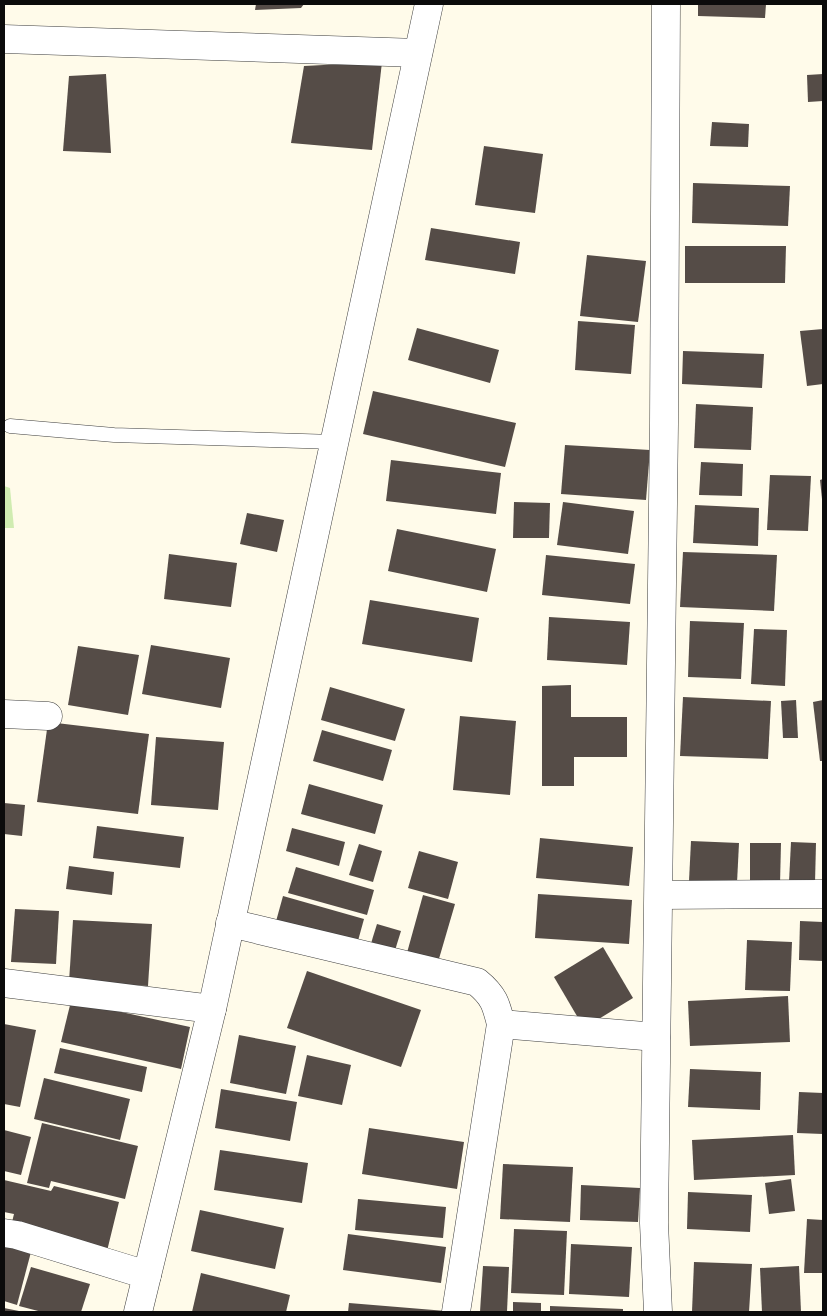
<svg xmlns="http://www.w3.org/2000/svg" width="827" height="1316" viewBox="0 0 827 1316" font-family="'PT Serif',serif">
<rect width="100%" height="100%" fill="#fffbea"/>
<path fill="#d0ecb1" d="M 4,486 L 10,488 L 14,528 L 4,528 Z"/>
<g fill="#554c47">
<path d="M 256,4 L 304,4 L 301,8 L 255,10 Z"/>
<path d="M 698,4 L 766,4 L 765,18 L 698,16 Z"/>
<path d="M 382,62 L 372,150 L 291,143 L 304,66 Z"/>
<path d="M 106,74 L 111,153 L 63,151 L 69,76 Z"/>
<path d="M 823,74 L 823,101 L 808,102 L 807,75 Z"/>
<path d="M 712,122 L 749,124 L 748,147 L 710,146 Z"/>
<path d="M 484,146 L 543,154 L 535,213 L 475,205 Z"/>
<path d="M 693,183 L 790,186 L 788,226 L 692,223 Z"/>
<path d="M 431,228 L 520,242 L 515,274 L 425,260 Z"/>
<path d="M 685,246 L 786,246 L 785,283 L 685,283 Z"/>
<path d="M 587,255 L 646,261 L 638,322 L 580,316 Z"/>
<path d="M 578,321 L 635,325 L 631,374 L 575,370 Z"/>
<path d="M 417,328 L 499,350 L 490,383 L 408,360 Z"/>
<path d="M 823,329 L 823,384 L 807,386 L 800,331 Z"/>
<path d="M 683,351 L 764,354 L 762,388 L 682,384 Z"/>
<path d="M 373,391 L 516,423 L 505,467 L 363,434 Z"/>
<path d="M 696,404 L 753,407 L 751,450 L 694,448 Z"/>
<path d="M 565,445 L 650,450 L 646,500 L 561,494 Z"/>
<path d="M 391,460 L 501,473 L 496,514 L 386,501 Z"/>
<path d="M 701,462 L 743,464 L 742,496 L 699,495 Z"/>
<path d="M 770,475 L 811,476 L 808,531 L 767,530 Z"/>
<path d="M 823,479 L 823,499 L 822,499 L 820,480 Z"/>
<path d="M 514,502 L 550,503 L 549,538 L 513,538 Z"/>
<path d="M 563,502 L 634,511 L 628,554 L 557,545 Z"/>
<path d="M 695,505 L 759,508 L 758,546 L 693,543 Z"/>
<path d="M 247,513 L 284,520 L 277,552 L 240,544 Z"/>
<path d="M 397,529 L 496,549 L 487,592 L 388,571 Z"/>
<path d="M 683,552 L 777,555 L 774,611 L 680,607 Z"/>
<path d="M 169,554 L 237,563 L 231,607 L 164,599 Z"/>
<path d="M 546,555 L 635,564 L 630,604 L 542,595 Z"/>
<path d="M 370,600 L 479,618 L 472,662 L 362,644 Z"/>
<path d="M 549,617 L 630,622 L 627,665 L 547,660 Z"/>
<path d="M 690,621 L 744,623 L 741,679 L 688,677 Z"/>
<path d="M 754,629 L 787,630 L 785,686 L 751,684 Z"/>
<path d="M 151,645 L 230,658 L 221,708 L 142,694 Z"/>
<path d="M 78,646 L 139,655 L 128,715 L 68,705 Z"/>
<path d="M 571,685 L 571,717 L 627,717 L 627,757 L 574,757 L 574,786 L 542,786 L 542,686 Z"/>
<path d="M 330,687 L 405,709 L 395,741 L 321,720 Z"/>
<path d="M 683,697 L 771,701 L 768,759 L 680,756 Z"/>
<path d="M 796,700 L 798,738 L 783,738 L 781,701 Z"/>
<path d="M 823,700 L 823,761 L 820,761 L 813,702 Z"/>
<path d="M 460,716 L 516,721 L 510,795 L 453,790 Z"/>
<path d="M 48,722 L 149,734 L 138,814 L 37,802 Z"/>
<path d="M 322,730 L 392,750 L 383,781 L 313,761 Z"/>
<path d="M 156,737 L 224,742 L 218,810 L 151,805 Z"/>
<path d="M 309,784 L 383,805 L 375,834 L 301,814 Z"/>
<path d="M 4,803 L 25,805 L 22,836 L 4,834 Z"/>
<path d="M 97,826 L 184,837 L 180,868 L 93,858 Z"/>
<path d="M 292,828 L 345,842 L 339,866 L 286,851 Z"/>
<path d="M 540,838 L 633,847 L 629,886 L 536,878 Z"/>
<path d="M 691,841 L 739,843 L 737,883 L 689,881 Z"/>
<path d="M 791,842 L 816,843 L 815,883 L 789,882 Z"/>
<path d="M 750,843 L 781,843 L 780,884 L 750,884 Z"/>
<path d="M 359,844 L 382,851 L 373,882 L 349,875 Z"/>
<path d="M 419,851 L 458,862 L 448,899 L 408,888 Z"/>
<path d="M 69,866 L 114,872 L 112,895 L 66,889 Z"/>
<path d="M 296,867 L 374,890 L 367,915 L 288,893 Z"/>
<path d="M 538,894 L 632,900 L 629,944 L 535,938 Z"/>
<path d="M 423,895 L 455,904 L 436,969 L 405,960 Z"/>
<path d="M 283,896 L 364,919 L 356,948 L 275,925 Z"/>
<path d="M 15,909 L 59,911 L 56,964 L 11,962 Z"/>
<path d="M 73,920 L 152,924 L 148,986 L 69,982 Z"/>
<path d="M 800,921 L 823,922 L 823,961 L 799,960 Z"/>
<path d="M 377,924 L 401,931 L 392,960 L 368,953 Z"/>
<path d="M 747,940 L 792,942 L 790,991 L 745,990 Z"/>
<path d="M 603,947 L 633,998 L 584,1028 L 554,977 Z"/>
<path d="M 307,971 L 421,1010 L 401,1067 L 287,1028 Z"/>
<path d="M 788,996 L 790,1042 L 690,1046 L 688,1001 Z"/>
<path d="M 71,1001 L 190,1027 L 181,1069 L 61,1042 Z"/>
<path d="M 4,1024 L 36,1030 L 20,1107 L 4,1104 Z"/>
<path d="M 239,1035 L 296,1046 L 286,1094 L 230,1083 Z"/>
<path d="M 60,1048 L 147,1067 L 142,1092 L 54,1073 Z"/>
<path d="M 307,1055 L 351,1065 L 342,1105 L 298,1096 Z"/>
<path d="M 690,1069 L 761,1072 L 760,1110 L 688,1107 Z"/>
<path d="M 44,1078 L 130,1099 L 120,1140 L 34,1119 Z"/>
<path d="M 221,1089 L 297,1102 L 290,1141 L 215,1128 Z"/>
<path d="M 799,1092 L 823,1093 L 823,1134 L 797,1133 Z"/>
<path d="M 42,1123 L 138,1146 L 125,1199 L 51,1181 L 49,1188 L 27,1183 Z"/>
<path d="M 369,1128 L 464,1142 L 457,1189 L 362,1174 Z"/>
<path d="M 4,1130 L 31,1137 L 21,1175 L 4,1171 Z"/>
<path d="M 793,1135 L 795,1175 L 694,1180 L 692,1140 Z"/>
<path d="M 220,1150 L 308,1163 L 302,1203 L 214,1190 Z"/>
<path d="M 503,1164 L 573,1167 L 570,1222 L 500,1219 Z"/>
<path d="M 791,1179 L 795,1211 L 769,1214 L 765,1183 Z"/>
<path d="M 4,1180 L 51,1191 L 54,1186 L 119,1202 L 107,1251 L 11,1226 L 14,1214 L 4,1212 Z"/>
<path d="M 581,1185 L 640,1188 L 638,1222 L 580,1220 Z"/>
<path d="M 688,1192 L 752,1195 L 750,1232 L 687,1229 Z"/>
<path d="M 358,1199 L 446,1207 L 443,1238 L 355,1230 Z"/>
<path d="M 200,1210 L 284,1228 L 275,1269 L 191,1251 Z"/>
<path d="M 807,1219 L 823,1220 L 822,1273 L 804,1273 Z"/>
<path d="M 514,1229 L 567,1231 L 564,1295 L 511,1293 Z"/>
<path d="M 348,1234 L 446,1247 L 441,1283 L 343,1270 Z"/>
<path d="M 571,1244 L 632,1247 L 629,1297 L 569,1294 Z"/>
<path d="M 4,1245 L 31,1252 L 17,1305 L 4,1301 Z"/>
<path d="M 694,1262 L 752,1264 L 749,1312 L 692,1312 Z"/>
<path d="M 483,1266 L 509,1267 L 507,1312 L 480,1312 Z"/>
<path d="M 799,1266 L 801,1312 L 762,1312 L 760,1268 Z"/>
<path d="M 31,1267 L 90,1284 L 81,1312 L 42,1312 L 19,1306 Z"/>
<path d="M 201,1273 L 290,1295 L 286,1312 L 192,1312 Z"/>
<path d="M 513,1302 L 541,1303 L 541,1312 L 513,1312 Z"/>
<path d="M 349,1303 L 446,1311 L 446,1312 L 348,1312 Z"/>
<path d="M 550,1306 L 623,1309 L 623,1312 L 550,1312 Z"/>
<path d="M 4,1308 L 19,1311 L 19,1312 L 4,1312 Z"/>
</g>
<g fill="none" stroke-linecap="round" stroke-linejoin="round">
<g stroke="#3e3e3e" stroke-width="15">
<path id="lane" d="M 10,426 L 114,435 L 335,442"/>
</g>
<g stroke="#3e3e3e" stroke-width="29">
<g id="street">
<path d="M 4,39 L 418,53"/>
<path d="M 4,714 L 48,716"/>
<path d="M 659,895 L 823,894"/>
<path d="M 230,923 L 477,982 C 494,996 496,1004 501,1024 L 456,1312"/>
<path d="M 4,983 L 212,1009"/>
<path d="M 501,1024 L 656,1037"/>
<path d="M 4,1233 L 17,1235 L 147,1275"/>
<path d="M 138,1312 L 212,1009 L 429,4"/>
<path d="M 658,1312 L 654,1223 L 664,424 L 666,4"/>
</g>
</g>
<use href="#lane" stroke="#fff" stroke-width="14"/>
<use href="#street" stroke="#fff" stroke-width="28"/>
</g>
<rect width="827" height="1316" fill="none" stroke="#0b0b0b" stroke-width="10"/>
</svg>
